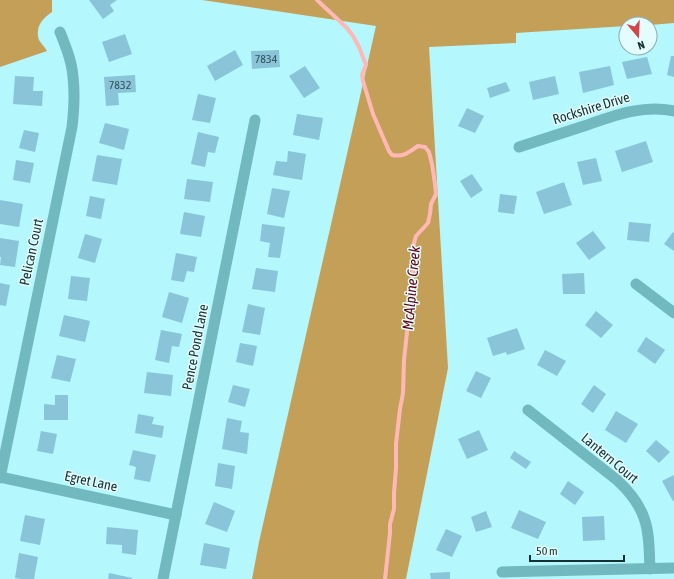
<svg xmlns="http://www.w3.org/2000/svg" width="674" height="579" viewBox="0 0 674 579" font-family="'Asap Condensed',sans-serif">
<rect width="100%" height="100%" fill="#b4f7fc"/>
<g fill="#c49f58">
<path d="M 0,0 L 52,0 L 52,12 C 42,19 35,27 39,40 C 41,44 45,47 47,51 L 0,67 Z"/>
<path d="M 202,0 L 674,0 L 674,23 L 650,25 L 626,24 L 626,26 L 516,33 L 516,43 L 429,47 L 448,368 L 406,579 L 252,579 L 259,542 L 376,26 Z"/>
</g>
<g fill="none" stroke-linecap="round" stroke-linejoin="round">
<path stroke="#feb9b6" stroke-width="4" d="M 317,0 L 347,28 L 353,36 L 359,47 L 366,65 L 362,75 L 363,81 L 373,114 L 389,151 L 392,155 C 404,157 408,153 418,146 L 425,147 L 429,152 L 432,164 L 435,184 L 436,194 L 431,204 L 430,214 L 428,223 L 416,236 L 414,243 L 412,286 L 404,360 L 403,393 L 400,409 L 396,444 L 396,468 L 394,493 L 394,509 L 390,524 L 390,533 L 385,579"/>
</g>
<g fill="#89c4d9">
<path d="M 89,0 L 117,0 L 110,5 L 114,11 L 103,19 Z"/>
<path d="M 125,34 L 132,54 L 109,62 L 102,42 Z"/>
<path d="M 235,50 L 243,65 L 215,81 L 207,66 Z"/>
<path d="M 279,50 L 280,67 L 252,69 L 251,51 Z"/>
<path d="M 671,56 L 674,56 L 674,77 L 667,75 Z"/>
<path d="M 647,57 L 652,74 L 627,79 L 622,62 Z"/>
<path d="M 305,66 L 320,88 L 304,98 L 289,76 Z"/>
<path d="M 610,66 L 614,85 L 583,93 L 579,72 Z"/>
<path d="M 135,75 L 136,92 L 118,93 L 119,105 L 106,106 L 104,77 Z"/>
<path d="M 15,76 L 34,77 L 33,91 L 43,91 L 42,106 L 13,104 Z"/>
<path d="M 555,76 L 559,94 L 533,100 L 529,82 Z"/>
<path d="M 506,82 L 510,91 L 490,98 L 487,88 Z"/>
<path d="M 198,94 L 216,98 L 210,123 L 192,120 Z"/>
<path d="M 467,108 L 484,116 L 475,133 L 458,126 Z"/>
<path d="M 297,114 L 323,118 L 319,140 L 293,135 Z"/>
<path d="M 105,123 L 129,129 L 124,150 L 99,143 Z"/>
<path d="M 24,130 L 39,133 L 35,152 L 19,148 Z"/>
<path d="M 198,132 L 219,137 L 215,153 L 208,152 L 205,167 L 191,164 Z"/>
<path d="M 646,141 L 653,162 L 622,172 L 615,151 Z"/>
<path d="M 288,151 L 306,154 L 302,180 L 273,175 L 276,161 L 287,162 Z"/>
<path d="M 97,155 L 122,159 L 117,185 L 92,181 Z"/>
<path d="M 596,158 L 602,181 L 583,185 L 577,162 Z"/>
<path d="M 16,160 L 34,163 L 30,183 L 13,180 Z"/>
<path d="M 472,174 L 483,190 L 471,198 L 460,181 Z"/>
<path d="M 187,179 L 213,182 L 210,202 L 184,199 Z"/>
<path d="M 564,182 L 572,205 L 544,214 L 536,192 Z"/>
<path d="M 272,188 L 290,191 L 284,218 L 267,214 Z"/>
<path d="M 500,194 L 517,196 L 514,214 L 498,212 Z"/>
<path d="M 90,196 L 105,199 L 101,219 L 86,216 Z"/>
<path d="M 0,200 L 23,204 L 19,227 L 0,224 Z"/>
<path d="M 184,212 L 205,216 L 201,237 L 180,234 Z"/>
<path d="M 629,222 L 651,224 L 649,242 L 627,240 Z"/>
<path d="M 262,224 L 285,227 L 280,258 L 268,257 L 270,243 L 260,241 Z"/>
<path d="M 593,231 L 606,248 L 589,260 L 576,243 Z"/>
<path d="M 673,232 L 674,233 L 674,251 L 664,244 Z"/>
<path d="M 85,234 L 102,239 L 95,263 L 78,258 Z"/>
<path d="M 0,238 L 19,241 L 15,267 L 0,265 L 1,257 L 0,257 Z"/>
<path d="M 176,253 L 197,257 L 194,272 L 187,271 L 184,282 L 171,280 Z"/>
<path d="M 256,268 L 278,271 L 275,292 L 252,289 Z"/>
<path d="M 584,273 L 585,294 L 563,294 L 562,274 Z"/>
<path d="M 71,276 L 90,278 L 87,301 L 68,299 Z"/>
<path d="M 0,283 L 10,285 L 6,306 L 0,305 Z"/>
<path d="M 169,292 L 189,298 L 182,323 L 162,317 Z"/>
<path d="M 248,304 L 265,308 L 260,335 L 242,332 Z"/>
<path d="M 596,311 L 613,325 L 601,338 L 585,325 Z"/>
<path d="M 64,315 L 90,321 L 85,342 L 59,336 Z"/>
<path d="M 517,328 L 525,349 L 507,355 L 506,352 L 493,356 L 487,338 Z"/>
<path d="M 161,330 L 182,334 L 179,347 L 172,346 L 169,363 L 155,360 Z"/>
<path d="M 646,337 L 665,350 L 655,364 L 637,351 Z"/>
<path d="M 240,343 L 257,346 L 253,366 L 236,362 Z"/>
<path d="M 545,350 L 566,361 L 557,376 L 537,365 Z"/>
<path d="M 57,355 L 76,359 L 70,382 L 51,378 Z"/>
<path d="M 476,371 L 491,378 L 481,398 L 466,391 Z"/>
<path d="M 147,372 L 173,375 L 171,396 L 144,393 Z"/>
<path d="M 233,385 L 250,389 L 245,407 L 228,402 Z"/>
<path d="M 594,385 L 606,394 L 593,413 L 581,404 Z"/>
<path d="M 55,395 L 68,395 L 68,420 L 44,420 L 44,404 L 55,405 Z"/>
<path d="M 616,411 L 638,424 L 626,443 L 605,430 Z"/>
<path d="M 138,414 L 154,417 L 152,424 L 164,426 L 162,438 L 135,433 Z"/>
<path d="M 227,418 L 242,421 L 240,432 L 249,433 L 247,454 L 222,449 Z"/>
<path d="M 479,430 L 488,450 L 467,459 L 458,439 Z"/>
<path d="M 41,431 L 57,434 L 53,454 L 37,451 Z"/>
<path d="M 656,440 L 670,452 L 659,463 L 646,451 Z"/>
<path d="M 133,450 L 156,455 L 150,482 L 134,479 L 136,467 L 129,465 Z"/>
<path d="M 514,451 L 531,462 L 526,469 L 510,458 Z"/>
<path d="M 218,463 L 235,466 L 232,489 L 215,486 Z"/>
<path d="M 674,475 L 674,501 L 673,501 L 662,481 Z"/>
<path d="M 568,481 L 584,492 L 575,505 L 560,494 Z"/>
<path d="M 214,502 L 235,511 L 227,532 L 205,524 Z"/>
<path d="M 519,510 L 546,522 L 538,539 L 511,528 Z"/>
<path d="M 486,511 L 492,527 L 476,532 L 471,517 Z"/>
<path d="M 25,515 L 45,519 L 40,545 L 20,541 Z"/>
<path d="M 604,516 L 605,540 L 583,541 L 582,517 Z"/>
<path d="M 107,527 L 138,530 L 136,555 L 122,553 L 122,545 L 106,544 Z"/>
<path d="M 446,529 L 462,536 L 452,557 L 436,550 Z"/>
<path d="M 204,543 L 230,548 L 226,569 L 200,565 Z"/>
<path d="M 19,553 L 38,557 L 34,579 L 21,579 L 15,578 Z"/>
<path d="M 450,572 L 450,579 L 431,579 L 430,573 Z"/>
<path d="M 109,573 L 132,578 L 132,579 L 108,579 Z"/>
</g>
<g fill="none" stroke-linecap="round" stroke-linejoin="round">
<g stroke="#71b9be" stroke-width="11">
<path d="M 519,147 C 540,140 562,133 584,126 C 613,116 643,104 674,111"/>
<path d="M 636,284 L 674,313"/>
<path d="M 528,410 L 617,480 C 629,491 639,503 644,518 C 650,534 649,552 650,569"/>
<path d="M 0,477 L 176,515"/>
<path d="M 0,478 L 72,127 C 74,110 75,94 73,77 C 72,62 66,47 60,32"/>
<path d="M 502,572 L 674,568"/>
<path d="M 163,579 L 255,120"/>
</g>
</g>
<g text-anchor="middle" dominant-baseline="central" stroke-width="3" stroke-linejoin="round" paint-order="stroke">
<g font-size="12" fill="#33565c">
<text x="266" y="59">7834</text>
<text x="120" y="85">7832</text>
</g>
<g font-size="14" fill="#163133" stroke="#e3fcfe">
<text transform="translate(591 108) rotate(-17)">Rockshire Drive</text>
<text transform="translate(31 252) rotate(-78)">Pelican Court</text>
<text transform="translate(195 347) rotate(-79)">Pence Pond Lane</text>
<text transform="translate(610 458) rotate(40)">Lantern Court</text>
<text transform="translate(91 481) rotate(12)">Egret Lane</text>
</g>
<g font-size="15" font-style="italic" fill="#660012" stroke="#e3fcfe">
<text transform="translate(411 288) rotate(-85)">McAlpine Creek</text>
</g>
</g>
<g transform="translate(638 36) rotate(161)"><circle r="19" fill="#e3fcfe" stroke="#91abad"/>
<path d="M0-3L7 15L0 10L-7 15Z" fill="#d4444b"/>
<text y="-6" font-size="11" font-weight="bold" text-anchor="middle" fill="#163133">N</text>
</g>
<path d="M530 555v6h94v-6" fill="none" stroke="#163133" stroke-width="2"/>
<text x="536" y="555" font-size="12" fill="#163133" stroke="#e3fcfe" stroke-width="3" paint-order="stroke">50 m</text>
</svg>
